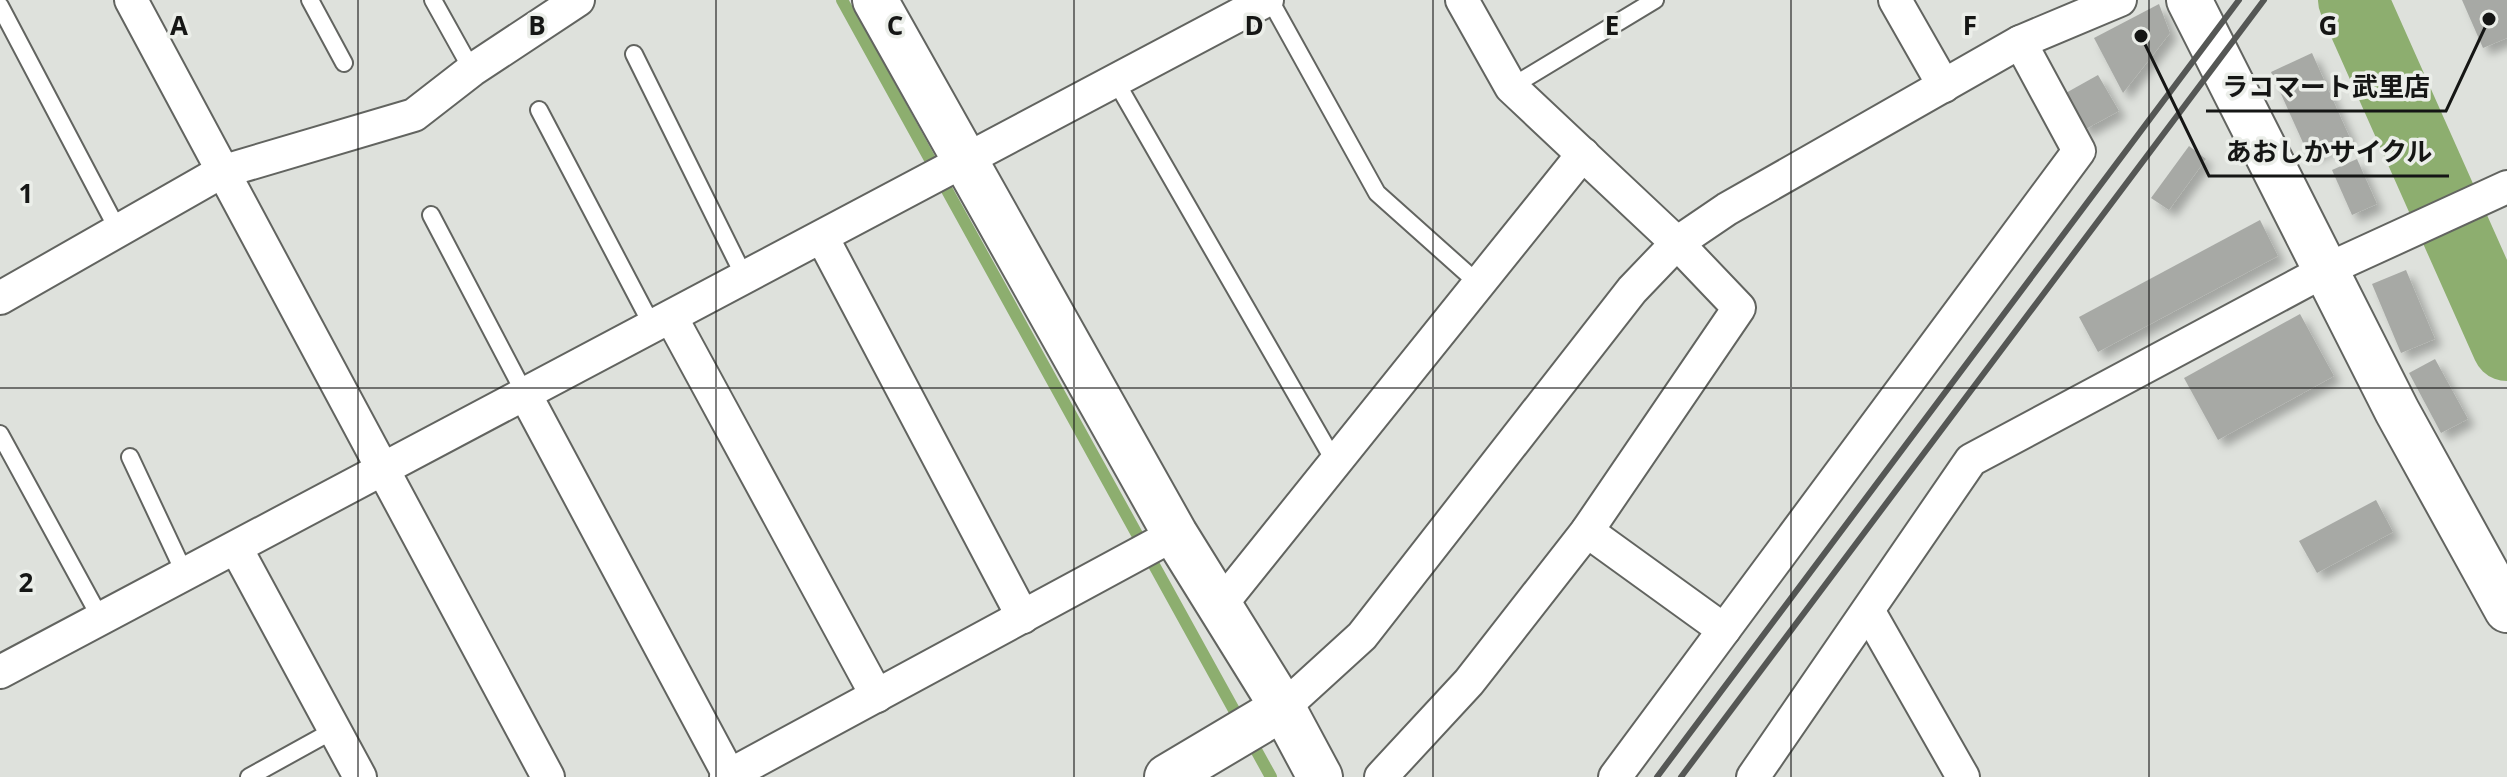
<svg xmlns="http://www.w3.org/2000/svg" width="2507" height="777" viewBox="0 0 2507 777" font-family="'Open Sans','Noto Sans JP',sans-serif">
<defs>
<filter id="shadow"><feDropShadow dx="7" dy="7" stdDeviation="4" flood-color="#0004"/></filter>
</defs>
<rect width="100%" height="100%" fill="#dee1dc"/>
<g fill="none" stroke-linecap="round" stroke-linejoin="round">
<path stroke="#8dae6f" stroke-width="12" d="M 842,0 L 1271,777"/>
<path stroke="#8dae6f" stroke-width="70" d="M 2353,0 L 2507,346"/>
</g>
<g fill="#a7a9a5" filter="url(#shadow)">
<path d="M 2462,0 L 2507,0 L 2507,38 L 2483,48 Z"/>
<path d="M 2159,4 L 2170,33 L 2123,93 L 2094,38 Z"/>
<path d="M 2312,53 L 2350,138 L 2309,156 L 2271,72 Z"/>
<path d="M 2098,75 L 2119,111 L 2084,130 L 2064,94 Z"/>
<path d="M 2189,146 L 2206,159 L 2169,210 L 2151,198 Z"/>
<path d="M 2357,159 L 2377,204 L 2352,215 L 2332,170 Z"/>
<path d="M 2260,220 L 2278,256 L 2098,352 L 2079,317 Z"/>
<path d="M 2406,270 L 2435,339 L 2401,353 L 2372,284 Z"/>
<path d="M 2300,314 L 2334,376 L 2218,440 L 2184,378 Z"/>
<path d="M 2435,359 L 2468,419 L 2441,433 L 2409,373 Z"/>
<path d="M 2376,500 L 2393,532 L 2317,573 L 2299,541 Z"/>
</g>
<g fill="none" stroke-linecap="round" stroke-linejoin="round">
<g stroke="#626460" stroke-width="20">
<g id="lane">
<path d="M 310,0 L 344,63"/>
<path d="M 433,0 L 472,70"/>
<path d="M 1270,0 L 1377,193 L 1480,285"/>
<path d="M 0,6 L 118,230"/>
<path d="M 634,54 L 745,278"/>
<path d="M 1115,80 L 1336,464"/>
<path d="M 1511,87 L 1655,0"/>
<path d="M 539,110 L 653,327"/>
<path d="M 431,215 L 526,396"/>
<path d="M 0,434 L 101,619"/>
<path d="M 130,457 L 185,574"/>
<path d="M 249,777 L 334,730"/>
</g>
</g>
<g stroke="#626460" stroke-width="36">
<g id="street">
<path d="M 131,0 L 548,777"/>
<path d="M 1895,0 L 1944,86"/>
<path d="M 822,237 L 1023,617"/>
<path d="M 0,298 L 221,172 L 414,115 L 472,70 L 578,0"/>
<path d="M 671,317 L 877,696"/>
<path d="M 526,396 L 729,775"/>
<path d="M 1587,531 L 1724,630"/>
<path d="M 236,548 L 360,777"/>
<path d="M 1219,607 L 1583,154"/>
<path d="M 1869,612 L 1963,777"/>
<path d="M 0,672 L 1267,0"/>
<path d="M 1283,708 L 1362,636 L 1632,290 L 1677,243 L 1727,209 L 2020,42 L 2120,0"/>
<path d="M 726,777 L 1175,534"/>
<path d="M 1381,777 L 1469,682 L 1587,531 L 1739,308 L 1677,243 L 1511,87 L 1462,0"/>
<path d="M 1615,777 L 2079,151 L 2020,42"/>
<path d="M 1753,777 L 1971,460 L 2328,269 L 2507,187"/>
</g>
</g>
<g stroke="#626460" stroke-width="48">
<g id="secondary">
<path d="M 875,0 L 1175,534 L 1283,708 L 1320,777"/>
<path d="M 2189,0 L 2397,411 L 2507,610"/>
<path d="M 1167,777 L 1283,708"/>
</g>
</g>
<use href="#lane" stroke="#fff" stroke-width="16"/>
<use href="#street" stroke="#fff" stroke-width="32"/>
<use href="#secondary" stroke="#fff" stroke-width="44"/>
<g stroke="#555755" stroke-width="6">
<path d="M 1657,777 L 2239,0"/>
<path d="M 1681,777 L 2264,0"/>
</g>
</g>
<path fill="none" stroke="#151615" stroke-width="2" stroke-opacity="0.55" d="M 358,0 L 358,777M 716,0 L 716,777M 1074,0 L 1074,777M 1433,0 L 1433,777M 1791,0 L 1791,777M 2149,0 L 2149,777M 0,388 L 2507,388"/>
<g font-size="26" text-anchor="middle" font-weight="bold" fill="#151615" stroke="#ebeee9" stroke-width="7" stroke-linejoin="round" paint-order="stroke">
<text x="179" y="35">A</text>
<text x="537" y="35">B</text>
<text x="895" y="35">C</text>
<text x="1254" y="35">D</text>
<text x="1612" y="35">E</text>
<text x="1970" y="35">F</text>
<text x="2328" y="35">G</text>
<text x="26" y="203">1</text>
<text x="26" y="592">2</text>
</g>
<path fill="none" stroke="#151615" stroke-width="3" d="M2489 19L2446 111H2206M2141 36L2209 176H2449"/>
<g fill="#151615" stroke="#ebeee9" stroke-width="3">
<circle cx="2489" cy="19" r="8"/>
<circle cx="2141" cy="36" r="8"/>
</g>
<g font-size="26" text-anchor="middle" font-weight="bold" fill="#151615" stroke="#ebeee9" stroke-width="7" stroke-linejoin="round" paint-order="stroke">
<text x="2326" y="96">ラコマート武里店</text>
<text x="2329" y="161">あおしかサイクル</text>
</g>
</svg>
